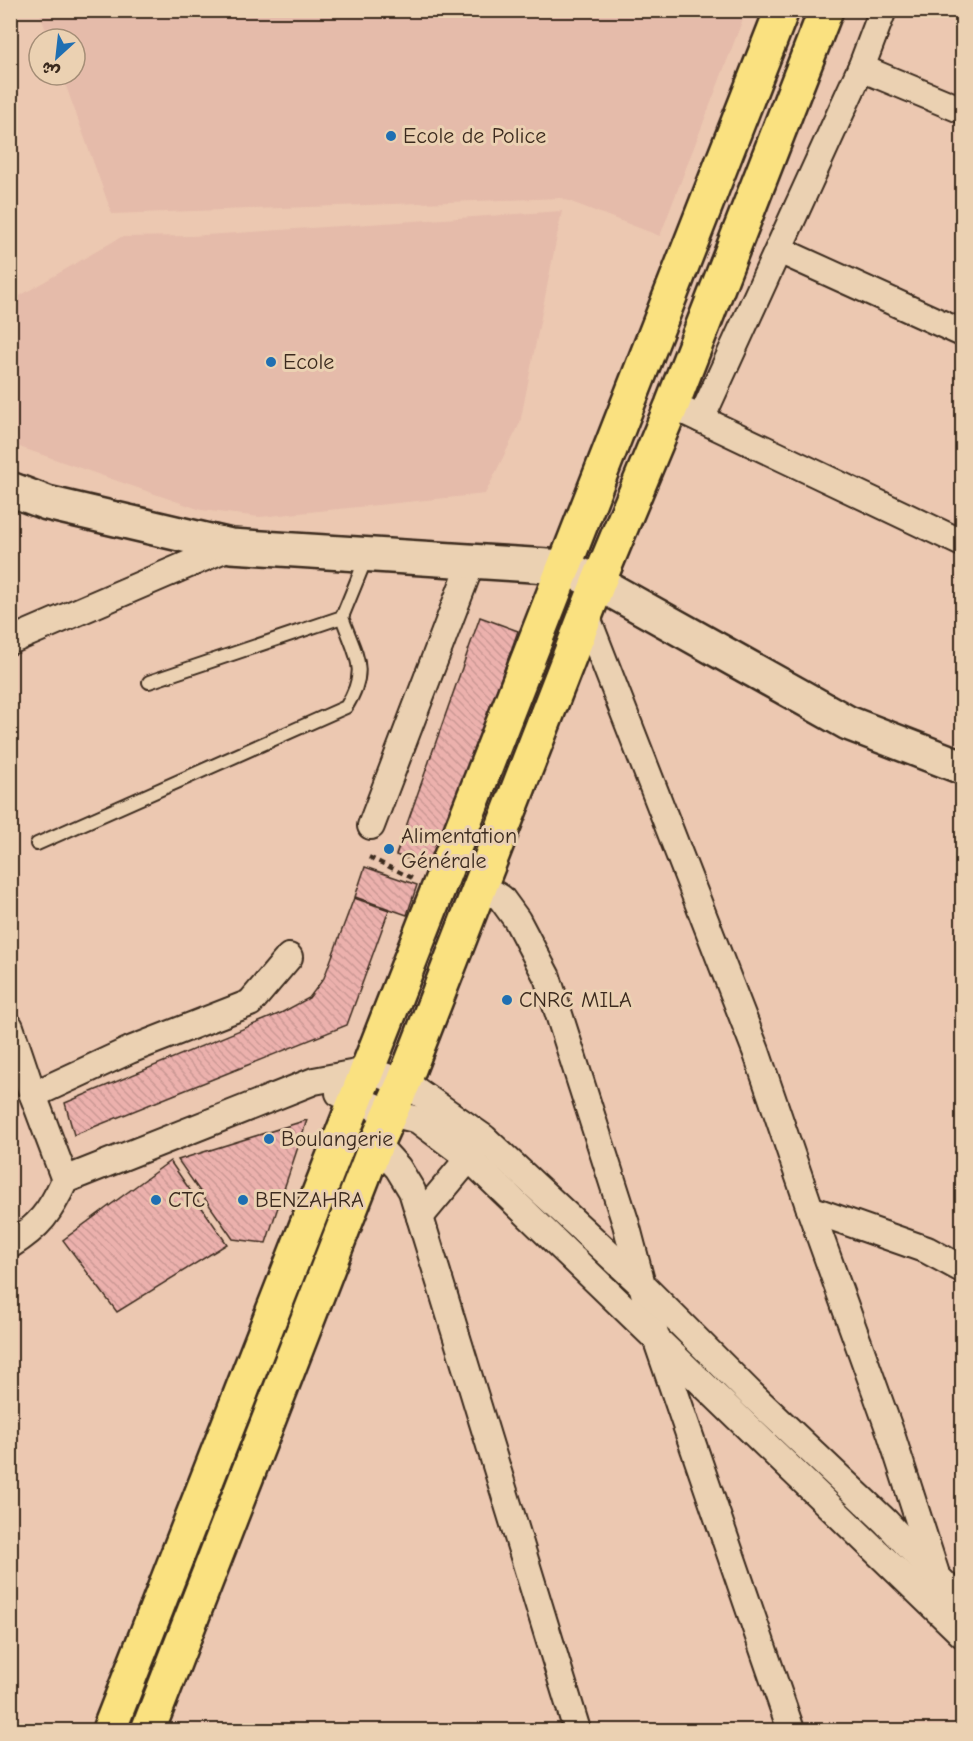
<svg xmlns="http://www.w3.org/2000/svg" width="973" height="1741" viewBox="0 0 973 1741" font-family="'Comic Neue','Playpen Sans Arabic',sans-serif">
<defs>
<pattern id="building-back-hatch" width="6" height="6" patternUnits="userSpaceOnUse" patternTransform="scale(1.5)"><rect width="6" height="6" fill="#ecb1ad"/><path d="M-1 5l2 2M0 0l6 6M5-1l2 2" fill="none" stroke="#cb9894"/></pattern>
</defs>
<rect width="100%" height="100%" fill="#ecc8b1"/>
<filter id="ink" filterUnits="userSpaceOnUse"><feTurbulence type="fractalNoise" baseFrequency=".0167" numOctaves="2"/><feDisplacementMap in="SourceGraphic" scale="12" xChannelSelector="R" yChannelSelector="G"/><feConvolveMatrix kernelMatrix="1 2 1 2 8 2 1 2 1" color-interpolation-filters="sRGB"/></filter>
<g filter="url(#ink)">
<g fill="#e5bbaa">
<path d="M 39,11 L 39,10 L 746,11 L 660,236 L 561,198 L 112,214 L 62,75 L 75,75 L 75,39 L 49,39 Z"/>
<path d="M 562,211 L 520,423 L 485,494 L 260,517 L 201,510 L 11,444 L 11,301 L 121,237 L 191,236 Z"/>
</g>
<g fill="url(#building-back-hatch)" stroke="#3b2a1e" stroke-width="1.5">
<path d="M 480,617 L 518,631 L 433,868 L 396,855 Z"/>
<path d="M 365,867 L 417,885 L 407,915 L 355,897 Z"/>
<path d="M 354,898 L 389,910 L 347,1025 L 74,1135 L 65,1103 L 281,1013 L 309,998 L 324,978 Z"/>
<path d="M 307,1120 L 266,1243 L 233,1239 L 178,1160 Z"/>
<path d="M 170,1161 L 227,1244 L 117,1312 L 63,1240 Z"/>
</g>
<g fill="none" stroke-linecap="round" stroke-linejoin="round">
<g stroke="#3b2a1e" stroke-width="16">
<g id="service">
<path d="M 149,682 L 342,617"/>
<path d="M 37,844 L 346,707 C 370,669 355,655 342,617 L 367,556"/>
</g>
</g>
<g stroke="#3b2a1e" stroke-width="30">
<g id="minor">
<path d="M 861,68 L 962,110"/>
<path d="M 779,250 L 962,333"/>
<path d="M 686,412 L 962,543"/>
<path d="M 701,419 L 861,68 L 883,10"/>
<path d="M 586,615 L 756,1051 L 810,1209 L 927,1250 L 962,1269"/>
<path d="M 10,641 L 231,546"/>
<path d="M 371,826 L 472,561"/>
<path d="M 480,885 L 501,898 L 517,920 L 547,977 L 626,1224 L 656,1338 L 791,1730"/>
<path d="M 10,1027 L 33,1095 L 65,1180"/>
<path d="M 339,1093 L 391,1113 L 418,1120 L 469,1158 L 962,1634"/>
<path d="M 33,1095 L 130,1050 L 250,1003 L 289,957"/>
<path d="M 376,1144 L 398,1168 L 412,1191 L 577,1730"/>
<path d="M 810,1209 L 891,1434 L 935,1571"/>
<path d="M 420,1217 L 479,1146"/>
<path d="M 10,1245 C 40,1226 50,1212 65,1180 L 314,1081 L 367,1071 L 404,1082 L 484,1138 L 642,1285 L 751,1394 L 886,1522 L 962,1603"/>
</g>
</g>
<g stroke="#3b2a1e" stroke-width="38">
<path id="secondary" d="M 10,489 L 47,503 L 231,546 L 564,567 L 598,583 L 848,723 L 962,767"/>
</g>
<g stroke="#3b2a1e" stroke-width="38">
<g id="primary">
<path d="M 109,1730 L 782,10"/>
<path d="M 148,1730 L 376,1144 L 404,1082 L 598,583 L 672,405 L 826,10"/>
</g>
</g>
<path stroke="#3b2a1e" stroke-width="4" stroke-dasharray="6 4.5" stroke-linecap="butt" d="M 369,857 L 412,878"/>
<use href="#service" stroke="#ebd1b2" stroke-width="12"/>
<use href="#minor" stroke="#ebd1b2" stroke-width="26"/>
<use href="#secondary" stroke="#ebd1b2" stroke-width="33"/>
<use href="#primary" stroke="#fae180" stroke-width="33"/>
</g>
</g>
<g fill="#1f6fb2" stroke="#ebd1b2" stroke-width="2">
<circle cx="391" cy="136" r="6"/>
<circle cx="271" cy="362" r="6"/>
<circle cx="389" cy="849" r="6"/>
<circle cx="507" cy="1000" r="6"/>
<circle cx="269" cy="1139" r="6"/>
<circle cx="156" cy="1200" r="6"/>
<circle cx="243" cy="1200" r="6"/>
</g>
<g text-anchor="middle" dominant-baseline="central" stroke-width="6" stroke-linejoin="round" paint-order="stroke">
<g font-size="22" fill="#3b2a1e" stroke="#ebd1b2" text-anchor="start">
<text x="403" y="136">Ecole de Police</text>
<text x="283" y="362">Ecole</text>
<text x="401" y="836">Alimentation<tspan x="401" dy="25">Générale</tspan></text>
<text x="519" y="1000">CNRC MILA</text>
<text x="281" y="1139">Boulangerie</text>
<text x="168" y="1200">CTC</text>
<text x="255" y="1200">BENZAHRA</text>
</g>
</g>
<rect width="973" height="1741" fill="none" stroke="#ebd1b2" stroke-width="36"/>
<rect x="18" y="18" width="937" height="1705" fill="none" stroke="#3b2a1e" stroke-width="2" filter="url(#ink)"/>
<g transform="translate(57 57) rotate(207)"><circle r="28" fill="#ebd1b2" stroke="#a58e77" stroke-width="1.5"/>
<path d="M0-4.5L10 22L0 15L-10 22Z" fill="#1f6fb2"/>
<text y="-9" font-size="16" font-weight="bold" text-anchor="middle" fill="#3b2a1e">ش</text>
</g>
</svg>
